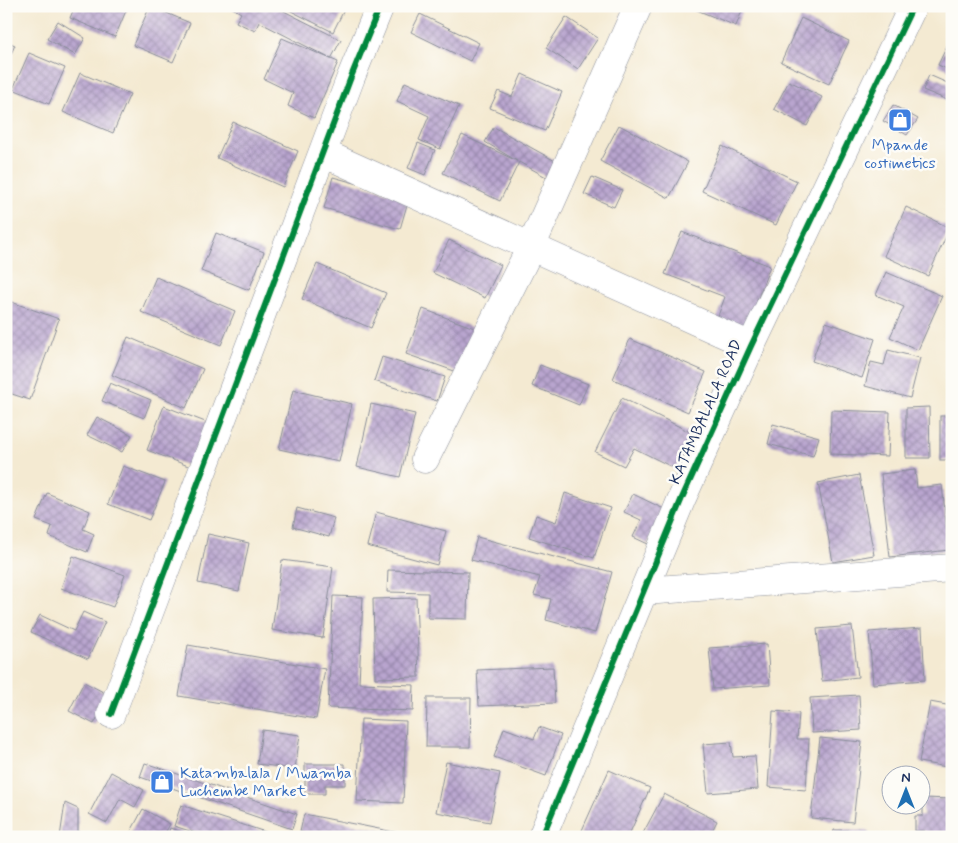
<svg xmlns="http://www.w3.org/2000/svg" width="958" height="843" viewBox="0 0 958 843" font-family="Mynerve,sans-serif">
<defs>
<pattern id="building-cross-hatch" width="8" height="8" patternUnits="userSpaceOnUse" patternTransform="scale(1.25)"><rect width="8" height="8" fill="#b9a5cf"/><path d="M0 0l8 8M0 8l8-8" fill="none" stroke="#9687ab"/></pattern>
</defs>
<rect width="100%" height="100%" fill="#fdfcf7"/>
<filter id="ink" filterUnits="userSpaceOnUse"><feTurbulence type="fractalNoise" baseFrequency=".02" numOctaves="2"/><feDisplacementMap in="SourceGraphic" scale="10" xChannelSelector="R" yChannelSelector="G"/><feConvolveMatrix kernelMatrix="1 2 1 2 8 2 1 2 1" color-interpolation-filters="sRGB"/></filter>
<filter id="wash" filterUnits="userSpaceOnUse"><feTurbulence type="fractalNoise" baseFrequency=".0096" numOctaves="4" result="noise"/><feDisplacementMap in="SourceGraphic" scale="20" xChannelSelector="R" yChannelSelector="G"/><feGaussianBlur stdDeviation="1.12" result="paint"/><feColorMatrix in="noise" values="0 0 0 0 0 0 0 0 0 0 0 0 0 0 0 0 0 1.4 0 .05"/><feComposite in="paint" operator="in"/></filter>
<g filter="url(#wash)">
<rect width="100%" height="100%" fill="#f4ead2"/>
<g id="blocks">
<g fill="url(#building-cross-hatch)">
<path d="M 75,6 L 128,6 L 115,37 L 70,18 Z"/>
<path d="M 150,6 L 190,23 L 173,62 L 133,45 Z"/>
<path d="M 229,6 L 274,6 L 341,40 L 331,59 L 259,22 L 255,31 L 236,22 L 241,13 Z"/>
<path d="M 281,6 L 346,6 L 333,32 Z"/>
<path d="M 687,6 L 744,6 L 736,26 Z"/>
<path d="M 420,14 L 479,43 L 470,61 L 411,32 Z"/>
<path d="M 566,17 L 598,38 L 578,69 L 546,48 Z"/>
<path d="M 801,18 L 849,41 L 829,84 L 781,62 Z"/>
<path d="M 58,21 L 85,38 L 75,55 L 47,39 Z"/>
<path d="M 952,35 L 952,71 L 938,65 Z"/>
<path d="M 282,38 L 338,62 L 314,118 L 288,106 L 293,93 L 264,79 Z"/>
<path d="M 6,41 L 15,45 L 6,65 Z"/>
<path d="M 29,53 L 65,68 L 49,104 L 13,89 Z"/>
<path d="M 80,73 L 130,94 L 113,133 L 63,112 Z"/>
<path d="M 522,74 L 562,92 L 545,131 L 490,108 L 498,91 L 512,97 Z"/>
<path d="M 929,75 L 952,85 L 952,102 L 923,90 Z"/>
<path d="M 789,81 L 822,97 L 807,126 L 774,109 Z"/>
<path d="M 405,82 L 459,106 L 440,149 L 419,140 L 429,116 L 397,101 Z"/>
<path d="M 893,105 L 918,119 L 907,135 L 883,121 Z"/>
<path d="M 233,122 L 298,151 L 283,187 L 217,158 Z"/>
<path d="M 619,125 L 688,162 L 669,198 L 600,161 Z"/>
<path d="M 494,127 L 557,162 L 548,178 L 519,162 L 500,201 L 443,173 L 462,135 L 517,161 L 485,142 Z"/>
<path d="M 418,143 L 435,150 L 425,175 L 408,168 Z"/>
<path d="M 722,146 L 797,181 L 776,225 L 702,191 Z"/>
<path d="M 333,177 L 409,198 L 400,229 L 324,208 Z"/>
<path d="M 592,177 L 622,190 L 614,207 L 584,194 Z"/>
<path d="M 906,207 L 950,228 L 928,276 L 884,256 Z"/>
<path d="M 682,232 L 770,266 L 745,332 L 716,321 L 725,297 L 665,274 Z"/>
<path d="M 216,233 L 264,252 L 249,290 L 201,271 Z"/>
<path d="M 449,240 L 501,265 L 485,298 L 433,273 Z"/>
<path d="M 317,264 L 386,293 L 371,328 L 302,299 Z"/>
<path d="M 886,272 L 942,296 L 918,350 L 890,337 L 904,307 L 876,295 Z"/>
<path d="M 156,277 L 235,311 L 221,345 L 141,312 Z"/>
<path d="M 6,300 L 59,319 L 30,400 L 6,392 Z"/>
<path d="M 423,309 L 477,329 L 460,373 L 406,354 Z"/>
<path d="M 826,322 L 875,339 L 862,378 L 812,361 Z"/>
<path d="M 128,337 L 203,369 L 186,408 L 112,375 Z"/>
<path d="M 630,339 L 706,372 L 688,412 L 613,379 Z"/>
<path d="M 888,350 L 920,358 L 910,398 L 865,386 L 871,362 L 884,365 Z"/>
<path d="M 382,357 L 445,377 L 437,401 L 374,381 Z"/>
<path d="M 540,365 L 588,384 L 579,405 L 532,386 Z"/>
<path d="M 110,383 L 151,400 L 144,418 L 102,401 Z"/>
<path d="M 293,390 L 352,404 L 339,462 L 279,449 Z"/>
<path d="M 622,398 L 694,434 L 676,469 L 634,448 L 624,466 L 595,452 Z"/>
<path d="M 371,404 L 415,414 L 400,477 L 357,467 Z"/>
<path d="M 164,406 L 213,425 L 196,469 L 147,450 Z"/>
<path d="M 929,407 L 930,458 L 906,458 L 906,408 Z"/>
<path d="M 831,410 L 890,412 L 888,456 L 830,454 Z"/>
<rect x="940" y="416" width="12" height="44"/>
<path d="M 97,417 L 132,435 L 122,452 L 87,435 Z"/>
<path d="M 773,424 L 819,437 L 813,456 L 768,444 Z"/>
<path d="M 123,466 L 165,482 L 149,520 L 108,504 Z"/>
<path d="M 915,470 L 917,488 L 942,485 L 949,550 L 890,557 L 881,474 Z"/>
<path d="M 859,475 L 874,555 L 833,562 L 818,483 Z"/>
<path d="M 47,493 L 90,511 L 83,529 L 94,534 L 87,552 L 49,536 L 52,526 L 36,520 Z"/>
<path d="M 565,493 L 611,508 L 594,558 L 529,537 L 536,515 L 556,522 Z"/>
<path d="M 633,494 L 664,509 L 648,544 L 633,537 L 641,520 L 624,512 Z"/>
<path d="M 297,508 L 334,518 L 329,537 L 293,527 Z"/>
<path d="M 376,512 L 446,531 L 437,565 L 367,546 Z"/>
<path d="M 208,534 L 249,543 L 239,591 L 198,583 Z"/>
<path d="M 477,537 L 612,572 L 595,633 L 546,620 L 551,599 L 534,595 L 540,577 L 471,560 Z"/>
<path d="M 73,556 L 125,575 L 113,607 L 61,588 Z"/>
<path d="M 282,560 L 333,567 L 323,638 L 272,630 Z"/>
<path d="M 388,570 L 468,572 L 467,619 L 428,618 L 428,593 L 387,592 Z"/>
<path d="M 333,596 L 363,597 L 359,683 L 414,685 L 413,711 L 328,708 Z"/>
<path d="M 416,598 L 419,677 L 375,678 L 373,599 Z"/>
<path d="M 83,612 L 105,622 L 88,659 L 31,632 L 40,615 L 74,631 Z"/>
<path d="M 852,626 L 858,677 L 822,681 L 817,629 Z"/>
<path d="M 922,628 L 925,680 L 873,684 L 869,632 Z"/>
<path d="M 767,644 L 770,685 L 713,689 L 709,648 Z"/>
<path d="M 188,645 L 325,669 L 316,719 L 179,696 Z"/>
<path d="M 553,667 L 555,703 L 479,706 L 477,670 Z"/>
<path d="M 84,682 L 109,695 L 94,724 L 69,711 Z"/>
<path d="M 859,695 L 861,730 L 812,733 L 810,698 Z"/>
<path d="M 427,698 L 471,698 L 470,747 L 426,747 Z"/>
<path d="M 930,702 L 952,706 L 952,768 L 919,762 Z"/>
<path d="M 773,711 L 799,713 L 797,739 L 809,739 L 806,790 L 768,787 Z"/>
<path d="M 361,719 L 406,721 L 403,803 L 357,801 Z"/>
<path d="M 539,727 L 561,735 L 546,776 L 494,757 L 504,728 L 534,739 Z"/>
<path d="M 262,730 L 300,735 L 295,769 L 257,764 Z"/>
<path d="M 820,738 L 862,742 L 853,822 L 811,818 Z"/>
<path d="M 731,742 L 733,757 L 755,756 L 758,789 L 708,793 L 703,744 Z"/>
<path d="M 446,762 L 500,773 L 490,822 L 436,812 Z"/>
<path d="M 145,763 L 297,814 L 292,829 L 140,777 Z"/>
<path d="M 305,764 L 345,764 L 345,785 L 325,785 L 325,794 L 305,794 Z"/>
<path d="M 609,770 L 650,788 L 628,837 L 579,837 Z"/>
<path d="M 111,772 L 144,790 L 135,807 L 120,799 L 107,823 L 89,814 Z"/>
<path d="M 664,794 L 717,821 L 709,837 L 641,837 Z"/>
<path d="M 923,798 L 952,799 L 952,837 L 925,837 L 925,831 L 915,831 L 915,816 L 923,816 Z"/>
<path d="M 65,803 L 78,809 L 78,832 L 88,837 L 60,837 Z"/>
<path d="M 181,805 L 278,836 L 278,837 L 209,837 L 174,826 Z"/>
<path d="M 143,809 L 170,824 L 163,837 L 128,837 Z"/>
<path d="M 304,814 L 399,833 L 398,837 L 325,837 L 300,832 Z"/>
<path d="M 170,828 L 194,836 L 194,837 L 167,837 Z"/>
<path d="M 834,830 L 869,831 L 869,837 L 833,837 Z"/>
</g>
</g>
</g>
<g filter="url(#ink)">
<use href="#blocks" fill-opacity="0" stroke="#888c98" stroke-width="1"/>
<g fill="none" stroke-linecap="round" stroke-linejoin="round">
<g stroke="#888c98" stroke-width="29">
<g id="minor">
<path d="M 323,153 L 751,346"/>
<path d="M 425,459 L 531,247 L 638,6"/>
<path d="M 644,591 L 952,568"/>
<path d="M 111,714 L 351,77 L 380,6"/>
<path d="M 542,837 L 682,498 L 751,346 L 913,6"/>
</g>
</g>
<use href="#minor" stroke="#fff" stroke-width="28"/>
<g stroke="#fdfcf7" stroke-width="9">
<g id="cycleway">
<path d="M 111,714 L 351,77 L 380,6"/>
<path d="M 542,837 L 682,498 L 751,346 L 913,6"/>
</g>
</g>
<use href="#cycleway" stroke="#00873e" stroke-width="6"/>
</g>
</g>
<defs>
<g id="shop-square" transform="scale(1.25)"><rect x="-9" y="-9" width="18" height="18" rx="4" fill="#3f7fe0" stroke="#fdfcf7"/><path d="M-5-2.5h2.3a2.7 3.5 0 0 1 5.4 0H5L5.5 6h-11ZM-1.5-2.5h3a1.5 2.3 0 0 0-3 0Z" fill="#fff"/></g>
</defs>
<g fill-rule="evenodd">
<use href="#shop-square" x="900" y="120"/>
<use href="#shop-square" x="162" y="782"/>
</g>
<g text-anchor="middle" dominant-baseline="central" stroke-width="5" stroke-linejoin="round" paint-order="stroke">
<g font-size="16" fill="#366cbe" stroke="#fdfcf7">
<text x="900" y="145">Mpande<tspan x="900" dy="18">costimetics</tspan></text>
<text x="180" y="773" text-anchor="start">Katambalala / Mwamba<tspan x="180" dy="18">Luchembe Market</tspan></text>
</g>
<g font-size="16" fill="#1b2f5e" stroke="#fdfcf7">
<text transform="translate(706 412) rotate(-66)">KATAMBALALA ROAD</text>
</g>
</g>
<rect width="958" height="843" fill="none" stroke="#fdfcf7" stroke-width="25"/>
<g transform="translate(906 790)"><circle r="24" fill="#fdfcf7" stroke="#a3aaba"/>
<path d="M0-4L9 19L0 12L-9 19Z" fill="#1f6fb2"/>
<text y="-8" font-size="14" font-weight="bold" text-anchor="middle" fill="#1b2f5e">N</text>
</g>
</svg>
